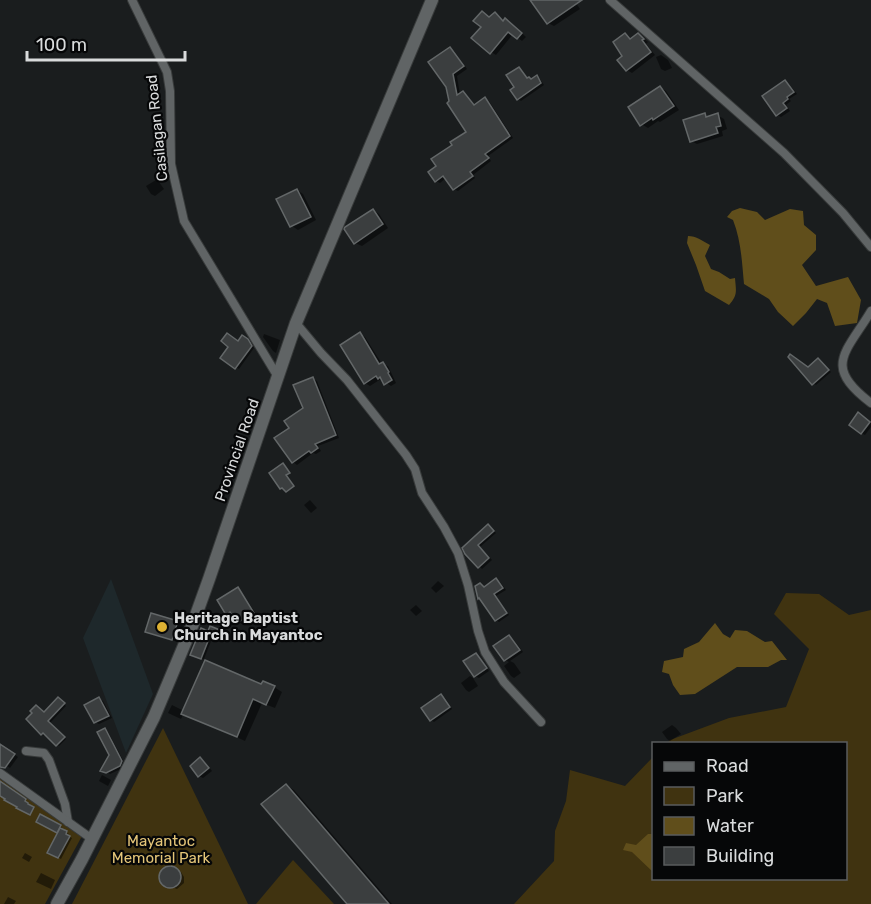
<svg xmlns="http://www.w3.org/2000/svg" width="871" height="904" viewBox="0 0 871 904" font-family="Rubik,sans-serif">
<rect width="100%" height="100%" fill="#1a1d1e"/>
<path fill="#1e282b" d="M 111,579 L 153,694 L 126,753 L 83,638 Z"/>
<g fill="#403310">
<path d="M 786,593 L 819,594 L 849,615 L 871,610 L 871,904 L 514,904 L 554,861 L 555,831 L 566,801 L 570,770 L 625,786 L 653,757 L 654,878 L 846,878 L 846,744 L 667,743 L 670,740 L 729,718 L 786,707 L 809,649 L 774,614 Z"/>
<path d="M 163,728 L 248,904 L 72,904 Z"/>
<path d="M 0,775 L 82,836 L 45,904 L 0,904 Z"/>
<path d="M 293,860 L 334,904 L 256,904 Z"/>
</g>
<g fill="#604e1b">
<path d="M 740,208 L 757,212 L 765,220 L 790,209 L 803,211 L 804,225 L 816,235 L 816,250 L 802,265 L 816,286 L 848,277 L 861,300 L 857,323 L 835,326 L 827,303 L 817,299 L 806,313 L 793,326 L 778,312 L 769,299 L 744,284 C 742,262 741,240 733,220 L 727,217 L 732,211 Z"/>
<path d="M 688,236 C 696,236 703,241 710,245 L 705,256 L 711,269 L 719,272 L 730,279 L 735,278 C 736,291 738,295 729,305 L 705,291 L 696,265 L 687,243 Z"/>
<path d="M 715,623 L 723,634 L 730,638 L 735,630 L 747,631 L 765,642 L 772,641 L 787,660 L 781,660 L 768,667 L 737,667 L 695,694 L 680,695 L 673,685 L 669,674 L 662,672 L 664,661 L 683,657 L 684,649 L 699,642 Z"/>
<path d="M 648,834 L 653,834 L 653,872 L 632,852 L 623,850 L 626,843 L 636,845 Z"/>
</g>
<g fill="#0007">
<path d="M 532,0 L 574,0 L 580,9 L 554,26 L 548,23 Z"/>
<path d="M 495,14 L 504,21 L 506,20 L 511,23 L 526,37 L 522,41 L 513,34 L 496,55 L 491,52 L 490,19 Z"/>
<path d="M 625,34 L 632,39 L 638,35 L 643,38 L 648,42 L 646,44 L 655,55 L 632,73 L 627,70 L 619,60 L 624,56 Z"/>
<path d="M 450,49 L 454,51 L 467,69 L 457,76 L 460,95 L 463,92 L 467,95 L 475,106 L 485,99 L 489,101 L 513,138 L 488,156 L 491,161 L 473,175 L 475,178 L 458,191 L 454,189 L 446,178 L 440,183 L 436,181 L 438,166 L 454,145 L 468,132 L 450,102 Z"/>
<path d="M 661,55 L 668,60 L 672,68 L 665,71 L 661,69 L 656,57 Z"/>
<path d="M 519,68 L 522,70 L 528,79 L 532,80 L 537,77 L 540,79 L 544,85 L 521,101 L 518,99 L 516,87 Z"/>
<path d="M 785,81 L 789,84 L 797,94 L 789,99 L 791,101 L 786,105 L 790,111 L 781,117 L 777,115 Z"/>
<path d="M 660,87 L 666,91 L 679,110 L 660,122 L 658,121 L 648,128 L 641,124 Z"/>
<path d="M 705,115 L 709,117 L 717,115 L 724,119 L 727,129 L 722,131 L 723,136 L 697,144 L 691,141 Z"/>
<path d="M 156,180 L 159,182 L 164,189 L 155,196 L 151,194 L 146,186 Z"/>
<path d="M 297,190 L 303,194 L 316,220 L 298,230 L 292,226 L 278,200 Z"/>
<path d="M 373,210 L 379,214 L 388,228 L 362,246 L 355,243 Z"/>
<path d="M 264,334 L 280,340 L 276,353 L 273,351 L 263,337 Z"/>
<path d="M 360,334 L 365,337 L 382,364 L 388,366 L 396,383 L 391,386 L 381,379 L 370,386 L 365,383 Z"/>
<path d="M 242,337 L 251,343 L 254,348 L 239,369 L 236,367 Z"/>
<path d="M 819,360 L 831,372 L 816,385 L 813,383 L 808,369 Z"/>
<path d="M 313,379 L 317,381 L 339,438 L 318,446 L 321,451 L 316,454 L 313,453 L 297,465 L 293,462 L 291,428 L 304,408 Z"/>
<path d="M 862,416 L 871,423 L 871,427 L 865,435 L 861,433 Z"/>
<path d="M 310,500 L 317,508 L 311,513 L 304,505 Z"/>
<path d="M 488,526 L 496,533 L 480,547 L 492,560 L 482,569 L 466,553 Z"/>
<path d="M 497,580 L 500,582 L 506,590 L 496,596 L 509,615 L 499,622 L 496,620 L 481,599 L 480,584 L 485,588 Z"/>
<path d="M 438,581 L 444,586 L 436,593 L 431,588 Z"/>
<path d="M 238,588 L 241,591 L 257,615 L 242,624 L 238,622 L 233,614 L 231,616 L 227,614 Z"/>
<path d="M 416,605 L 422,611 L 416,616 L 410,610 Z"/>
<path d="M 152,615 L 178,623 L 184,626 L 178,642 L 153,635 L 147,631 Z"/>
<path d="M 211,628 L 227,634 L 224,641 L 213,636 L 204,659 L 194,656 Z"/>
<path d="M 510,637 L 513,639 L 523,652 L 510,661 L 514,663 L 521,673 L 514,678 L 511,676 L 504,666 L 509,662 L 505,660 Z"/>
<path d="M 476,654 L 479,657 L 489,671 L 479,678 L 475,676 Z"/>
<path d="M 470,676 L 473,678 L 478,686 L 469,692 L 466,690 L 461,683 Z"/>
<path d="M 262,686 L 274,687 L 282,692 L 275,708 L 262,703 L 245,741 L 184,713 L 181,719 L 168,713 L 172,705 L 184,711 Z"/>
<path d="M 441,696 L 445,698 L 452,709 L 434,722 L 431,720 Z"/>
<path d="M 99,699 L 103,701 L 112,718 L 99,724 L 95,722 Z"/>
<path d="M 61,701 L 66,706 L 50,723 L 66,739 L 59,746 L 46,734 L 44,736 L 42,734 L 44,713 Z"/>
<path d="M 672,725 L 676,728 L 681,734 L 670,741 L 667,739 L 662,732 Z"/>
<path d="M 105,730 L 108,732 L 125,764 L 123,768 L 110,774 L 102,770 L 110,755 Z"/>
<path d="M 0,748 L 5,748 L 18,757 L 10,768 L 0,761 Z"/>
<path d="M 201,759 L 204,761 L 212,771 L 203,778 L 199,776 Z"/>
<path d="M 102,775 L 111,780 L 108,786 L 99,781 Z"/>
<path d="M 286,785 L 294,790 L 392,904 L 349,904 Z"/>
<path d="M 40,816 L 62,827 L 61,829 L 69,834 L 68,836 L 72,838 L 61,859 L 49,852 L 59,832 L 38,821 Z"/>
<path d="M 25,853 L 32,857 L 29,862 L 22,858 Z"/>
<path d="M 170,867 L 181,872 L 184,877 L 184,883 L 177,889 L 166,885 L 161,878 L 164,870 Z"/>
<path d="M 41,873 L 55,880 L 51,889 L 36,882 Z"/>
<path d="M 8,897 L 16,901 L 14,904 L 4,904 Z"/>
</g>
<g fill="#3b3e3f" stroke="#636768" stroke-width="1.5">
<path d="M 530,0 L 582,0 L 547,24 Z"/>
<path d="M 482,11 L 489,17 L 495,12 L 503,21 L 505,18 L 522,33 L 517,39 L 508,32 L 490,54 L 471,38 L 481,27 L 473,21 Z"/>
<path d="M 625,33 L 630,39 L 638,33 L 644,39 L 642,40 L 651,52 L 626,71 L 617,60 L 622,56 L 613,42 Z"/>
<path d="M 450,47 L 464,66 L 453,74 L 457,95 L 463,91 L 474,105 L 485,97 L 510,136 L 485,154 L 489,158 L 470,172 L 473,176 L 453,190 L 443,176 L 435,182 L 428,172 L 436,166 L 431,159 L 452,145 L 450,142 L 466,132 L 447,103 L 449,101 L 446,87 L 428,62 Z"/>
<path d="M 519,67 L 527,78 L 529,77 L 531,79 L 537,75 L 541,83 L 517,100 L 510,90 L 514,87 L 506,75 Z"/>
<path d="M 785,80 L 794,92 L 787,97 L 788,99 L 783,103 L 787,108 L 776,116 L 762,96 Z"/>
<path d="M 660,86 L 674,106 L 653,120 L 652,118 L 640,126 L 628,107 Z"/>
<path d="M 705,113 L 706,117 L 718,113 L 721,126 L 716,127 L 718,133 L 690,142 L 683,120 Z"/>
<path d="M 297,189 L 311,217 L 290,227 L 276,199 Z"/>
<path d="M 373,209 L 383,224 L 354,244 L 344,229 L 345,227 Z"/>
<path d="M 360,332 L 379,364 L 383,362 L 389,372 L 388,373 L 392,380 L 384,385 L 380,377 L 378,379 L 376,376 L 364,384 L 340,345 Z"/>
<path d="M 227,333 L 238,341 L 242,335 L 248,339 L 252,346 L 235,369 L 220,358 L 228,347 L 221,341 Z"/>
<path d="M 790,354 L 808,367 L 818,358 L 829,370 L 812,385 L 788,357 Z"/>
<path d="M 313,377 L 336,435 L 315,444 L 318,448 L 311,453 L 309,451 L 292,463 L 274,438 L 289,428 L 284,421 L 303,408 L 293,385 Z"/>
<path d="M 858,412 L 870,422 L 861,434 L 849,425 Z"/>
<path d="M 283,463 L 290,473 L 286,475 L 294,486 L 286,492 L 282,488 L 280,489 L 269,473 Z"/>
<path d="M 488,524 L 494,531 L 478,545 L 489,558 L 478,568 L 465,554 L 462,548 Z"/>
<path d="M 496,578 L 503,588 L 494,594 L 507,613 L 495,621 L 479,598 L 478,599 L 475,586 L 480,583 L 484,587 Z"/>
<path d="M 238,587 L 254,613 L 237,623 L 230,612 L 226,615 L 217,600 Z"/>
<path d="M 151,613 L 178,621 L 172,640 L 145,632 Z"/>
<path d="M 210,626 L 225,632 L 221,641 L 210,636 L 201,659 L 190,655 L 201,628 L 208,631 Z"/>
<path d="M 509,635 L 520,650 L 504,661 L 493,646 Z"/>
<path d="M 476,653 L 487,668 L 474,677 L 463,661 Z"/>
<path d="M 205,660 L 261,684 L 263,681 L 275,686 L 266,705 L 253,699 L 237,737 L 181,714 Z"/>
<path d="M 441,694 L 450,707 L 430,721 L 421,708 Z"/>
<path d="M 58,697 L 65,703 L 48,721 L 65,737 L 56,746 L 43,733 L 41,735 L 26,719 L 32,713 L 30,711 L 36,705 L 44,712 Z"/>
<path d="M 99,697 L 109,716 L 94,723 L 84,705 Z"/>
<path d="M 105,728 L 122,761 L 120,766 L 106,773 L 100,771 L 109,755 L 97,732 Z"/>
<path d="M 0,744 L 15,754 L 5,768 L 0,767 Z"/>
<path d="M 200,757 L 209,768 L 198,777 L 190,766 Z"/>
<path d="M 0,781 L 26,799 L 25,801 L 28,803 L 28,804 L 34,807 L 30,815 L 16,808 L 17,807 L 4,800 L 5,799 L 0,796 Z"/>
<path d="M 286,784 L 389,904 L 347,904 L 261,804 Z"/>
<path d="M 40,814 L 61,825 L 57,833 L 36,822 Z"/>
<path d="M 60,828 L 67,831 L 66,834 L 70,836 L 58,858 L 47,853 Z"/>
<circle cx="170" cy="877" r="11"/>
</g>
<g fill="none" stroke-linecap="round" stroke-linejoin="round">
<g stroke="#383b3b" stroke-width="10">
<g id="minor">
<path d="M 132,0 L 167,72 L 170,91 L 171,164 L 184,221 L 278,377"/>
<path d="M 610,0 L 784,153 L 843,213 L 871,247"/>
<path d="M 871,311 C 846,353 822,366 871,403"/>
<path d="M 296,323 L 321,353 L 347,380 L 406,455 L 415,469 L 422,493 L 444,527 L 458,553 L 468,585 L 478,631 L 485,652 L 504,682 L 541,722"/>
<path d="M 26,751 L 44,753 L 49,760 L 65,804 L 68,822"/>
<path d="M 0,773 L 92,839"/>
</g>
</g>
<g stroke="#383b3b" stroke-width="14">
<path id="secondary" d="M 57,904 L 82,859 L 154,717 L 191,629 L 209,579 L 296,323 L 432,0"/>
</g>
<use href="#minor" stroke="#606465" stroke-width="8"/>
<use href="#secondary" stroke="#606465" stroke-width="12"/>
</g>
<circle fill="#ddb133" stroke="#060708" stroke-width="2" cx="162" cy="627" r="6"/>
<g text-anchor="middle" dominant-baseline="central" stroke-width="4.5" stroke-linejoin="round" paint-order="stroke">
<g font-size="15" fill="#d9dbdc" stroke="#060708">
<text transform="translate(157 128) rotate(-96)">Casilagan Road</text>
<text transform="translate(237 450) rotate(-71)">Provincial Road</text>
</g>
<g font-size="15" font-weight="bold" fill="#d9dbdc" stroke="#060708" text-anchor="start">
<text x="174" y="618">Heritage Baptist<tspan x="174" dy="17">Church in Mayantoc</tspan></text>
</g>
<g font-size="15" fill="#e4c578" stroke="#060708">
<text x="161" y="841">Mayantoc<tspan x="161" dy="17">Memorial Park</tspan></text>
</g>
</g>
<rect x="652" y="742" width="195" height="138" fill="#060708" stroke="#5a5c5d" stroke-width="1.5"/>
<rect x="664" y="762" width="30" height="9" fill="#606465" stroke="#5a5c5d" stroke-width="1.5"/>
<text x="706" y="772" font-size="18" fill="#d9dbdc">Road</text>
<rect x="664" y="787" width="30" height="18" fill="#403310" stroke="#5a5c5d" stroke-width="1.5"/>
<text x="706" y="802" font-size="18" fill="#d9dbdc">Park</text>
<rect x="664" y="817" width="30" height="18" fill="#604e1b" stroke="#5a5c5d" stroke-width="1.5"/>
<text x="706" y="832" font-size="18" fill="#d9dbdc">Water</text>
<rect x="664" y="847" width="30" height="18" fill="#3b3e3f" stroke="#5a5c5d" stroke-width="1.5"/>
<text x="706" y="862" font-size="18" fill="#d9dbdc">Building</text>
<path d="M27 51v9h158v-9" fill="none" stroke="#d9dbdc" stroke-width="3"/>
<text x="36" y="51" font-size="18" fill="#d9dbdc" stroke="#060708" stroke-width="4.5" paint-order="stroke">100 m</text>
</svg>
